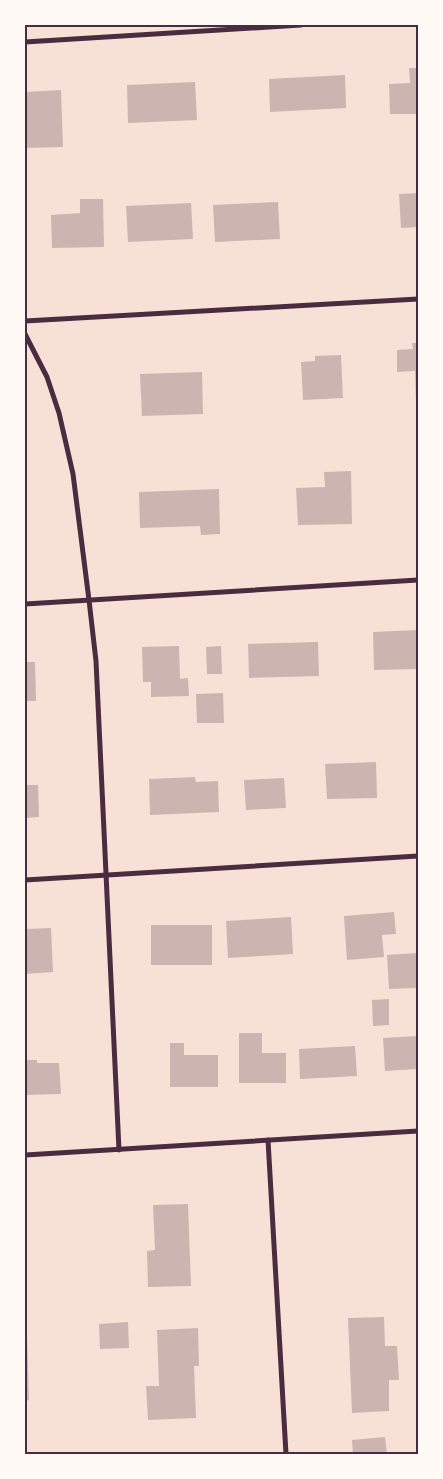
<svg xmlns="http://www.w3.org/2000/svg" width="443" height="1479" viewBox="0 0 443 1479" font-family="'Roboto Condensed',sans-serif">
<rect width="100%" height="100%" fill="#f7e1d7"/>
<g fill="#ccb4b1">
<path d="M 409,68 L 418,68 L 418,114 L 390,114 L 389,84 L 410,83 Z"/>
<path d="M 345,75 L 346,108 L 270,112 L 269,79 Z"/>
<path d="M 195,82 L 197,120 L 128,123 L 127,85 Z"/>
<path d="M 61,90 L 63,147 L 25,148 L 25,92 Z"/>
<path d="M 418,193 L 418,227 L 401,228 L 399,194 Z"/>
<path d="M 80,199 L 103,199 L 104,247 L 52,248 L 51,215 L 80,213 Z"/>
<path d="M 278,202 L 280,239 L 215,242 L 213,205 Z"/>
<path d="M 191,203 L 193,239 L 128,242 L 126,206 Z"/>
<path d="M 412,343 L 418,343 L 418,403 L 416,403 L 415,371 L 397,372 L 397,350 L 413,349 Z"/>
<path d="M 341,355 L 343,398 L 303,400 L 301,362 L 315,361 L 315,356 Z"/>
<path d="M 202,372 L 203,414 L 142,416 L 140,374 Z"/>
<path d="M 351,471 L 352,524 L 298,525 L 296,488 L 325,487 L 324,472 Z"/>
<path d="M 219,489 L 220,534 L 201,535 L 200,526 L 140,528 L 139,492 Z"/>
<path d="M 418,630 L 418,669 L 374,670 L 373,632 Z"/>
<path d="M 318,642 L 319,676 L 249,678 L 248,644 Z"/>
<path d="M 179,646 L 180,679 L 188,678 L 189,696 L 151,697 L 151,682 L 143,682 L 142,647 Z"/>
<path d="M 221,646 L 222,674 L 207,674 L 206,647 Z"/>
<path d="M 25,662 L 35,662 L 36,701 L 25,701 Z"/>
<path d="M 223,693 L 224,723 L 197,723 L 196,694 Z"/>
<path d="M 376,762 L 377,798 L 327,799 L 325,764 Z"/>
<path d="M 195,777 L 196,782 L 218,781 L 219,812 L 150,815 L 149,779 Z"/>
<path d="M 284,778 L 286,808 L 246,810 L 244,780 Z"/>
<path d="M 25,785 L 38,785 L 39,817 L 25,818 Z"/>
<path d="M 394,912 L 396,934 L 382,935 L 384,957 L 347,960 L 344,916 Z"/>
<path d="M 291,917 L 293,954 L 228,958 L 226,921 Z"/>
<rect x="151" y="925" width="61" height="40"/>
<path d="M 51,928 L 53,972 L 25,974 L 25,929 Z"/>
<path d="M 418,953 L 418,988 L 389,989 L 387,955 Z"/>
<path d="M 389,999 L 389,1025 L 373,1026 L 372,1000 Z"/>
<path d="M 239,1033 L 262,1033 L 262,1053 L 286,1053 L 286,1083 L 239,1083 Z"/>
<path d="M 418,1036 L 418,1069 L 385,1071 L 383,1038 Z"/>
<path d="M 170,1043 L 184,1043 L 184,1055 L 218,1055 L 218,1087 L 170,1087 Z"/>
<path d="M 355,1046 L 357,1076 L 300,1079 L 299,1049 Z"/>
<path d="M 25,1060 L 37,1060 L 37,1063 L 59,1063 L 61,1094 L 25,1095 Z"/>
<path d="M 188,1204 L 191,1286 L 148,1287 L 147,1251 L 155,1250 L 153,1205 Z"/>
<path d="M 384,1317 L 385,1346 L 397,1346 L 399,1380 L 389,1380 L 389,1411 L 352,1413 L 348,1318 Z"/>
<path d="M 128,1322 L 129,1348 L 100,1349 L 99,1324 Z"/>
<path d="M 198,1328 L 199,1366 L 194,1366 L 196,1418 L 148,1420 L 146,1386 L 159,1386 L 157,1330 Z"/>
<path d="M 25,1334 L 27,1334 L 29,1400 L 25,1401 Z"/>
<path d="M 385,1437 L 387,1454 L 353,1454 L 352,1440 Z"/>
</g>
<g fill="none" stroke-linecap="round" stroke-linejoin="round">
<g stroke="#4a2c40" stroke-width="5">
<path d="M 25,42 L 301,25"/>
<path d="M 25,321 L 418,299"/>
<path d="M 25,334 L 47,377 L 59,413 L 73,474 L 89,600 L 96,661 L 119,1150"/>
<path d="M 25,604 L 418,580"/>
<path d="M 25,880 L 418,856"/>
<path d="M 268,1140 L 286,1454"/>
<path d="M 25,1155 L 418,1131"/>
</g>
</g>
<rect width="443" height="1479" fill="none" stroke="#fffaf5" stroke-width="52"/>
<rect x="26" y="26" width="391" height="1427" fill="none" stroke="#4a2c40" stroke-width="2"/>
</svg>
